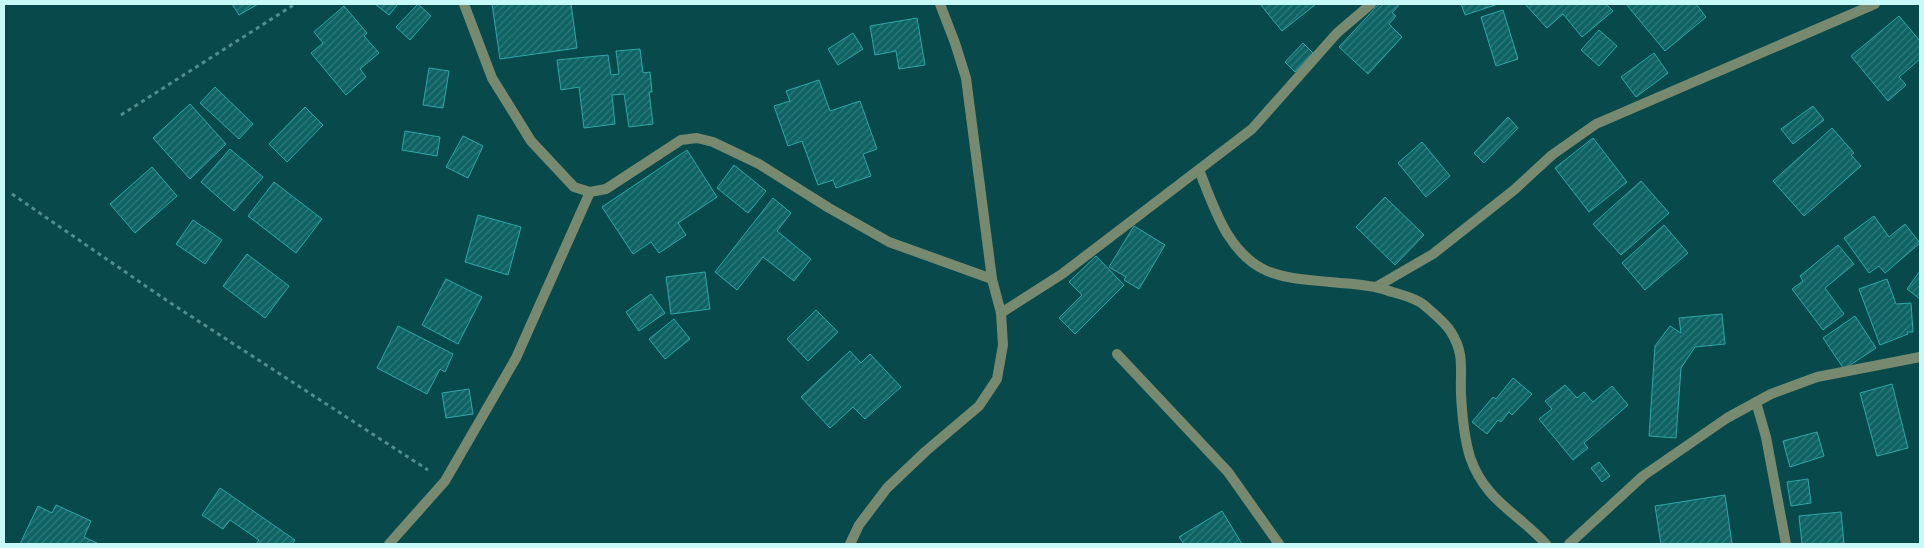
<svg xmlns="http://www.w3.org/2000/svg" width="1924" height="548" viewBox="0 0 1924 548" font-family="Overpass,sans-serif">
<defs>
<pattern id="building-hatch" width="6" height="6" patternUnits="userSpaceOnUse" patternTransform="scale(1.25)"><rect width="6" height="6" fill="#0e6364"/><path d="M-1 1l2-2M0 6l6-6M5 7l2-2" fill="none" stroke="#307a7b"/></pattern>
</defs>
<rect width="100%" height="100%" fill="#084a4b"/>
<g fill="url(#building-hatch)" stroke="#30a6a8">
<path d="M 232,4 L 258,4 L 239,15 Z"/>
<path d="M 375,4 L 398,4 L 389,15 Z"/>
<path d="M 418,4 L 431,16 L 410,40 L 396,27 Z"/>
<path d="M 492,4 L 571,4 L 577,48 L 500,59 Z"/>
<path d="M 1260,4 L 1316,4 L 1282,31 Z"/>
<path d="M 1379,4 L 1400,4 L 1392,13 L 1396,16 L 1389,24 L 1402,37 L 1368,74 L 1339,47 Z"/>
<path d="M 1461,4 L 1498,4 L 1465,15 Z"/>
<path d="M 1525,4 L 1606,4 L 1613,11 L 1582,37 L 1563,14 L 1547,28 Z"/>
<path d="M 1626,4 L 1696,4 L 1706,17 L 1665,51 Z"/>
<path d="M 344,6 L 367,33 L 364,36 L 379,53 L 360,69 L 366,77 L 346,95 L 311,53 L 323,43 L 314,32 Z"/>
<path d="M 1503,10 L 1518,59 L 1496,66 L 1481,17 Z"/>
<path d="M 1899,16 L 1920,41 L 1920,59 L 1899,77 L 1906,85 L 1888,101 L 1851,56 Z"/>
<path d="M 917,18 L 925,65 L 899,69 L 896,51 L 875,55 L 870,26 Z"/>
<path d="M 1599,30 L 1617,46 L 1599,66 L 1581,50 Z"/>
<path d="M 853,33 L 863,49 L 838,65 L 828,49 Z"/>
<path d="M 1303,43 L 1313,53 L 1295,72 L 1285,62 Z"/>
<path d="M 640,49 L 643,73 L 650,72 L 652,92 L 649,92 L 653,124 L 629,127 L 624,94 L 612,95 L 615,124 L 584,128 L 579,87 L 561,90 L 557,60 L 608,55 L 611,75 L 619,74 L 616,51 Z"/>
<path d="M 1654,53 L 1668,73 L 1636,97 L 1621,77 Z"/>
<path d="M 429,68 L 449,71 L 443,108 L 423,105 Z"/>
<path d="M 819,80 L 830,111 L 860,101 L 877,149 L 863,154 L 871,176 L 836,188 L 833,180 L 818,185 L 802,141 L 788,146 L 774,106 L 790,101 L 786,91 Z"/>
<path d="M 215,87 L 253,124 L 239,139 L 200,103 Z"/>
<path d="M 190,104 L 226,144 L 190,179 L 153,138 Z"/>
<path d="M 1813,106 L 1824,120 L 1793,144 L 1781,129 Z"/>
<path d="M 305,107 L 323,125 L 287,162 L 269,144 Z"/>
<path d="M 1508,117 L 1518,128 L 1484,163 L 1474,153 Z"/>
<path d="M 1832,128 L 1854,153 L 1851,155 L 1861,166 L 1804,216 L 1773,181 Z"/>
<path d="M 405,131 L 440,137 L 437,156 L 402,150 Z"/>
<path d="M 463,136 L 483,146 L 468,178 L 446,167 Z"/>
<path d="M 1593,138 L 1627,182 L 1589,212 L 1555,168 Z"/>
<path d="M 1422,142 L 1450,176 L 1426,197 L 1398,163 Z"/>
<path d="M 230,149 L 263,177 L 234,211 L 201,182 Z"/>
<path d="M 687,150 L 717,197 L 678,223 L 686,235 L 659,253 L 651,242 L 633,254 L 602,207 Z"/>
<path d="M 734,165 L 766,191 L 748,213 L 717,188 Z"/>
<path d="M 152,167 L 177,196 L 135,233 L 110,204 Z"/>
<path d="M 1641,181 L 1669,213 L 1621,255 L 1593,224 Z"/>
<path d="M 274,182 L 322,219 L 296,253 L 248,216 Z"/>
<path d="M 1385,197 L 1424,235 L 1395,265 L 1356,227 Z"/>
<path d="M 773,198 L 791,213 L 777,231 L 811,259 L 794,281 L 763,257 L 737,290 L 715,272 Z"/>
<path d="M 478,215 L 521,227 L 508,275 L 465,262 Z"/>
<path d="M 1874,216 L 1889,237 L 1905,224 L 1920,243 L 1885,273 L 1879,266 L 1869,273 L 1844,238 Z"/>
<path d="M 193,220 L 222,240 L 205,264 L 176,244 Z"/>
<path d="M 1664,225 L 1688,253 L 1645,290 L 1622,263 Z"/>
<path d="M 1134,226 L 1165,245 L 1139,289 L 1124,280 L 1126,277 L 1109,267 Z"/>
<path d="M 1838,245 L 1854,264 L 1825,288 L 1844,314 L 1823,330 L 1792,289 L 1803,281 L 1800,276 Z"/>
<path d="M 247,254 L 289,286 L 265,318 L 223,286 Z"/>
<path d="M 1096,256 L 1124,285 L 1075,334 L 1059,318 L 1082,295 L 1069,282 Z"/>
<path d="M 1920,271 L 1920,299 L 1907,289 Z"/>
<path d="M 705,272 L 710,309 L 671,314 L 666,277 Z"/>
<path d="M 446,279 L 482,297 L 458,344 L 422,325 Z"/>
<path d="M 1887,279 L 1896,304 L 1911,303 L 1913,332 L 1907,332 L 1908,334 L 1880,345 L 1859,289 Z"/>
<path d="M 651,294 L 665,313 L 639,331 L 626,312 Z"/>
<path d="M 816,310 L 838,332 L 808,361 L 787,339 Z"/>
<path d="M 1722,314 L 1725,344 L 1695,347 L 1681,368 L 1676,438 L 1649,436 L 1655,346 L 1670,326 L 1681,333 L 1679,318 Z"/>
<path d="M 1855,316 L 1876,348 L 1844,369 L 1823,338 Z"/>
<path d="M 674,319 L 690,339 L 665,359 L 649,339 Z"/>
<path d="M 398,326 L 453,354 L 445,372 L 440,369 L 427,394 L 377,368 Z"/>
<path d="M 850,351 L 861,363 L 870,354 L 901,387 L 865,419 L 853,407 L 830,428 L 801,397 Z"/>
<path d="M 1513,378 L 1532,394 L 1512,415 L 1509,412 L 1501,422 L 1498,420 L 1487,434 L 1472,422 L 1493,397 L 1496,399 Z"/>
<path d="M 1892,384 L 1908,448 L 1877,456 L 1860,393 Z"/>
<path d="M 1565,385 L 1577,398 L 1584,392 L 1593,402 L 1612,386 L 1628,405 L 1584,443 L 1588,448 L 1573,460 L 1539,419 L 1552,409 L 1545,401 Z"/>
<path d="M 469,389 L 473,414 L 446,418 L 442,393 Z"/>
<path d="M 1817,432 L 1824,456 L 1790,467 L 1783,441 Z"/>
<path d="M 1599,462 L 1610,476 L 1602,482 L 1591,468 Z"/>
<path d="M 1808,479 L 1811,503 L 1791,506 L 1787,482 Z"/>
<path d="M 220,488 L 295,540 L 292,544 L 256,544 L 259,540 L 230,520 L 223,529 L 202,515 Z"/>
<path d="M 1725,495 L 1732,544 L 1661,544 L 1655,506 Z"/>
<path d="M 56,505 L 91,521 L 84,537 L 99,544 L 20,544 L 38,506 L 52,513 Z"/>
<path d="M 1222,511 L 1242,544 L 1184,544 L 1179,537 Z"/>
<path d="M 1841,512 L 1844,544 L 1802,544 L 1799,516 Z"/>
</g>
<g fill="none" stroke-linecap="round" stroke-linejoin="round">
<g stroke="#518d8d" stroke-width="3" stroke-dasharray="4 4" stroke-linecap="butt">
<path d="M 121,115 L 295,4"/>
<path d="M 12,194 L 169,302 L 428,470"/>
</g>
<g stroke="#778a6f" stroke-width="10">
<path d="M 464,4 L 492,78 L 531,141 L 574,187 L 590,192 L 606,189 L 681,140 L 697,138 L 713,142 L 759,164 L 829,208 L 889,242 L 992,279"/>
<path d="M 1199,170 C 1214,207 1227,253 1267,271 C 1286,279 1310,280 1330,282 C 1348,284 1368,284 1386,290 C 1397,294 1415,297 1424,305 C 1433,313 1445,322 1451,332 C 1465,354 1460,370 1461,394 C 1462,415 1464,437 1470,457 C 1485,501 1518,513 1546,544"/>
<path d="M 1376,287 L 1433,254 L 1514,190 L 1552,155 L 1596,124 L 1875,4"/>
<path d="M 1001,313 L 1062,274 L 1252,129 L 1337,33 L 1371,4"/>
<path d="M 1117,354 L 1228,472 L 1279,544"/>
<path d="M 1756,402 L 1766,437 L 1786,544"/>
<path d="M 389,544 L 445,481 L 516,358 L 590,192"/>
<path d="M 850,544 L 859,525 L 887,488 L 926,451 L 979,406 L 997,379 L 1003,345 L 1001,313 L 992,279 L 966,78 L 955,43 L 940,4"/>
<path d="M 1569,544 L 1643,476 L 1727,418 L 1771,394 L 1817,377 L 1920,357"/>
</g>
</g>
<rect width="1924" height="548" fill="none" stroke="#c7f9f9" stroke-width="10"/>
</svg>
